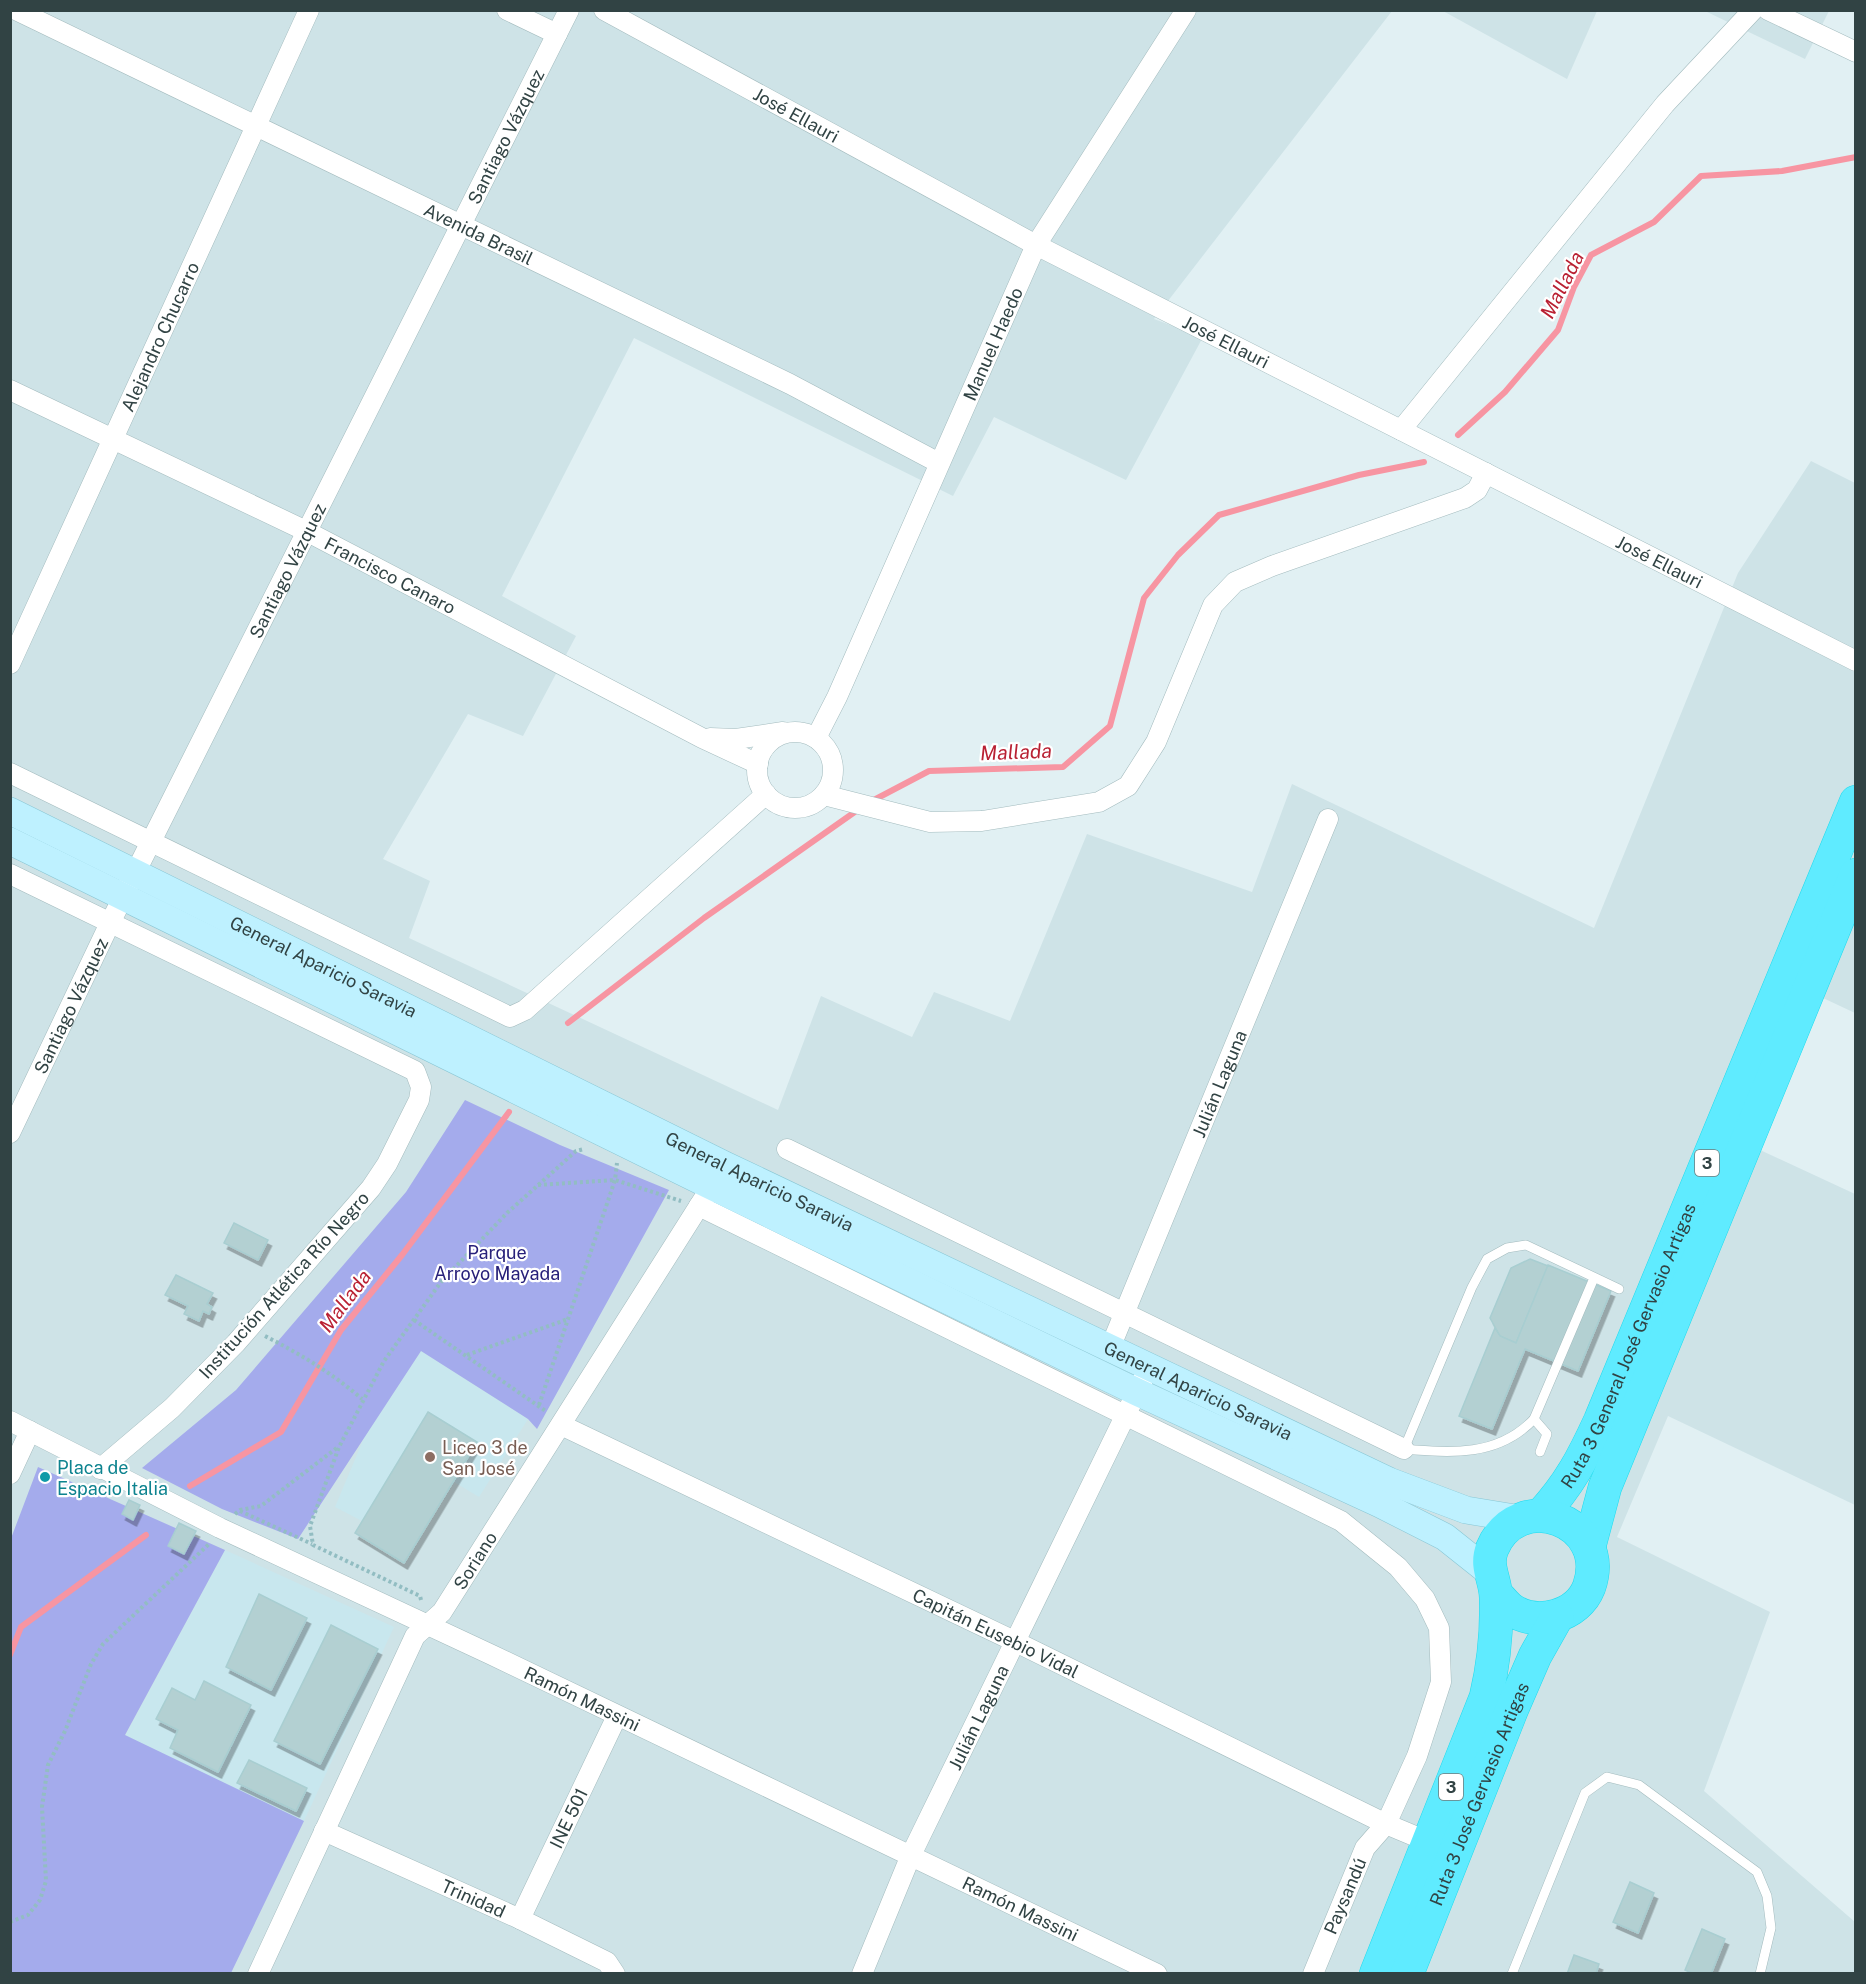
<svg xmlns="http://www.w3.org/2000/svg" width="1866" height="1984" viewBox="0 0 1866 1984" font-family="'Public Sans',sans-serif">
<defs>
<filter id="shadow"><feDropShadow dx="3.5" dy="6" stdDeviation="0" flood-color="#0004"/></filter>
</defs>
<rect width="100%" height="100%" fill="#e1f0f3"/>
<g fill="#cee3e7">
<path d="M 11,11 L 1392,11 L 1154,319 L 1203,337 L 1126,480 L 994,417 L 953,496 L 634,338 L 502,596 L 576,636 L 523,736 L 468,714 L 383,859 L 430,881 L 409,938 L 778,1110 L 821,996 L 912,1037 L 934,992 L 1010,1021 L 1087,834 L 1252,892 L 1292,784 L 1594,928 L 1738,573 L 1811,461 L 1855,483 L 1855,1013 L 1823,998 L 1758,1149 L 1855,1194 L 1855,1505 L 1668,1416 L 1617,1537 L 1770,1612 L 1704,1791 L 1855,1922 L 1855,1973 L 11,1974 Z"/>
<path d="M 1443,11 L 1597,11 L 1567,79 Z"/>
<path d="M 1705,11 L 1829,11 L 1805,59 Z"/>
</g>
<g fill="#c8e7ee">
<path d="M 421,1351 L 528,1419 L 479,1497 L 454,1482 L 404,1563 L 355,1533 L 362,1521 L 335,1507 L 364,1438 Z"/>
<path d="M 225,1550 L 394,1627 L 304,1821 L 125,1736 Z"/>
</g>
<g fill="#a4abec">
<path d="M 465,1100 L 560,1145 L 669,1190 L 537,1429 L 528,1419 L 421,1351 L 298,1539 L 222,1509 L 142,1468 L 236,1390 L 406,1192 Z"/>
<path d="M 38,1467 L 225,1550 L 125,1735 L 304,1821 L 231,1973 L 11,1973 L 10,1541 Z"/>
</g>
<g fill="none" stroke-linecap="round" stroke-linejoin="round">
<g stroke="#f795a2" stroke-width="6">
<path d="M 1458,435 L 1505,392 L 1558,330 L 1574,287 L 1591,255 L 1654,222 L 1701,176 L 1782,171 L 1856,157"/>
<path d="M 870,802 L 929,771 L 1063,767 L 1110,726 L 1144,598 L 1178,555 L 1219,515 L 1359,475 L 1424,462"/>
<path d="M 568,1023 L 704,918 L 859,809"/>
<path d="M 190,1486 L 281,1432 L 341,1330 L 402,1255 L 509,1112"/>
<path d="M 10,1655 L 21,1627 L 146,1535"/>
</g>
</g>
<g fill="#b3d0d2" stroke="#a8ced1" stroke-width="1.5" filter="url(#shadow)">
<path d="M 234,1223 L 268,1240 L 258,1260 L 224,1243 Z"/>
<path d="M 1530,1259 L 1548,1266 L 1516,1343 L 1500,1336 L 1490,1318 L 1511,1268 Z"/>
<path d="M 1548,1265 L 1611,1291 L 1578,1371 L 1525,1349 L 1492,1429 L 1459,1416 L 1495,1328 L 1500,1336 L 1516,1343 Z"/>
<path d="M 176,1275 L 213,1293 L 207,1304 L 212,1307 L 209,1314 L 203,1311 L 199,1321 L 184,1314 L 188,1306 L 165,1295 Z"/>
<path d="M 428,1412 L 477,1442 L 404,1563 L 355,1533 Z"/>
<path d="M 129,1500 L 140,1505 L 133,1520 L 122,1514 Z"/>
<path d="M 179,1523 L 196,1531 L 184,1554 L 168,1546 Z"/>
<path d="M 259,1594 L 307,1618 L 271,1690 L 226,1667 Z"/>
<path d="M 331,1625 L 378,1649 L 320,1764 L 274,1741 Z"/>
<path d="M 204,1681 L 251,1705 L 218,1772 L 170,1748 L 178,1730 L 156,1719 L 172,1688 L 195,1700 Z"/>
<path d="M 249,1760 L 307,1788 L 296,1811 L 237,1783 Z"/>
<path d="M 1630,1882 L 1654,1893 L 1638,1933 L 1613,1922 Z"/>
<path d="M 1702,1929 L 1725,1939 L 1711,1974 L 1694,1974 L 1685,1970 Z"/>
<path d="M 1574,1955 L 1599,1964 L 1596,1974 L 1567,1974 Z"/>
</g>
<g fill="none" stroke-linecap="round" stroke-linejoin="round">
<g stroke="#a3bbbe" stroke-width="10">
<g id="lane">
<path d="M 1594,1278 L 1534,1419 C 1498,1457 1451,1453 1404,1449 L 1472,1287 L 1487,1259 L 1507,1248 L 1526,1245 L 1619,1289"/>
<path d="M 1534,1419 L 1547,1434 L 1540,1452"/>
<path d="M 1512,1974 L 1585,1793 L 1607,1777 L 1639,1785 L 1757,1872 L 1767,1896 L 1771,1928 L 1760,1974"/>
</g>
</g>
<g stroke="#a3bbbe" stroke-width="21">
<g id="street">
<path id="s1" d="M 16,10 L 790,384 L 939,463"/>
<path d="M 507,10 L 557,34"/>
<path id="s2" d="M 604,10 L 1036,245 L 1856,661"/>
<path d="M 1768,10 L 1856,52"/>
<path id="s3" d="M 10,390 L 306,531 L 702,738 L 758,764"/>
<path d="M 1401,430 L 1665,104 L 1753,10"/>
<path id="s4" d="M 10,664 L 309,10"/>
<circle cx="795" cy="770" r="38"/>
<path d="M 710,738 L 736,739 L 783,732"/>
<path id="s5" d="M 816,738 L 837,697 L 1036,245 L 1186,10"/>
<path d="M 10,773 L 510,1017 L 525,1010 L 766,794"/>
<path d="M 824,795 L 930,822 L 982,821 L 1099,802 L 1128,786 L 1156,742 L 1213,605 L 1235,582 L 1272,566 L 1465,498 L 1477,490 L 1486,473"/>
<path d="M 10,874 L 415,1071 L 421,1087 L 419,1100 L 387,1164 L 371,1188 L 236,1343 L 172,1408 L 100,1469"/>
<path id="s6" d="M 10,1133 L 110,923 L 569,10"/>
<path d="M 787,1149 L 1404,1449"/>
<path d="M 699,1206 L 1341,1521 L 1398,1567 L 1425,1599 L 1439,1628 L 1441,1682 L 1417,1756 L 1386,1824 L 1365,1848 L 1313,1974"/>
<path id="s7" d="M 1110,1348 L 1328,819"/>
<path id="s8" d="M 10,1421 L 220,1528 L 492,1655 L 1157,1974"/>
<path id="s9" d="M 561,1425 L 1016,1642 L 1386,1824 L 1429,1842"/>
<path d="M 10,1474 L 30,1431"/>
<path id="s10" d="M 324,1831 L 520,1919 L 607,1962 L 615,1974"/>
<path id="s11" d="M 520,1919 L 617,1716"/>
<path id="s12" d="M 258,1974 L 415,1636 L 442,1612 L 706,1195"/>
<path id="s13" d="M 862,1974 L 911,1855 L 1149,1367"/>
</g>
</g>
<g stroke="#89c6d4" stroke-width="28">
<g id="secondary">
<path id="s14" d="M 10,811 L 725,1165 L 1389,1481 L 1466,1510 L 1521,1519"/>
<path d="M 10,841 L 711,1186 L 1137,1392 L 1380,1504 L 1445,1537 L 1489,1572"/>
</g>
</g>
<g stroke="#20dbed" stroke-width="34">
<g id="highway">
<path id="s15" d="M 1541,1515 C 1569,1485 1583,1458 1600,1421 L 1856,802"/>
<path d="M 1589,1547 L 1605,1487 L 1856,875"/>
<path d="M 1376,1974 L 1486,1697 C 1494,1663 1497,1632 1496,1598 C 1496,1580 1485,1567 1492,1549 C 1518,1486 1612,1521 1589,1587 C 1578,1616 1538,1627 1512,1610 C 1506,1606 1501,1599 1496,1594"/>
<path id="s16" d="M 1407,1974 L 1512,1709 L 1535,1656 L 1557,1617"/>
</g>
</g>
<g stroke="#92bdc2" stroke-width="4" stroke-dasharray="3 3" stroke-linecap="butt">
<path d="M 538,1185 L 615,1180 L 681,1201"/>
<path d="M 414,1320 L 547,1412"/>
<path d="M 265,1336 C 300,1354 332,1373 362,1399"/>
<path d="M 467,1355 L 568,1319"/>
<path d="M 539,1405 L 615,1180 L 617,1163"/>
<path d="M 240,1511 L 312,1544"/>
<path d="M 235,1514 L 240,1510 L 261,1506 L 338,1447"/>
<path d="M 421,1600 L 420,1596 L 313,1545 L 310,1526 L 339,1447 L 384,1361 L 441,1282 L 507,1213 L 576,1151 L 584,1149"/>
<path d="M 10,1922 L 28,1915 L 40,1900 L 46,1881 L 42,1807 L 48,1765 L 65,1731 L 91,1664 L 103,1644 L 209,1544"/>
</g>
<use href="#lane" stroke="#fff" stroke-width="9"/>
<use href="#street" stroke="#fff" stroke-width="20"/>
<use href="#secondary" stroke="#bef1ff" stroke-width="27"/>
<use href="#highway" stroke="#5febff" stroke-width="33"/>
</g>
<circle fill="#8d6e63" stroke="#fff" stroke-width="2" cx="430" cy="1457" r="6"/>
<circle fill="#0f9aa8" stroke="#fff" stroke-width="2" cx="45" cy="1477" r="6"/>
<g text-anchor="middle" dominant-baseline="central" stroke-width="4.5" stroke-linejoin="round" paint-order="stroke">
<g fill="#fff" stroke="#6f7b7c" stroke-width="1.5">
<rect x="1695" y="1150" width="24" height="26" rx="4.5"/>
<rect x="1439" y="1774" width="24" height="26" rx="4.5"/>
</g>
<g font-size="16" font-weight="bold" fill="#314344">
<text x="1707" y="1163">3</text>
<text x="1451" y="1787">3</text>
</g>
<g font-size="18" fill="#314344" stroke="#fff">
<text stroke="none"><textPath href="#s2" startOffset="219">José Ellauri</textPath></text>
<text stroke="none"><textPath href="#s6" startOffset="1113">Santiago Vázquez</textPath></text>
<text stroke="none"><textPath href="#s1" startOffset="514">Avenida Brasil</textPath></text>
<text stroke="none"><textPath href="#s4" startOffset="360">Alejandro Chucarro</textPath></text>
<text stroke="none"><textPath href="#s2" startOffset="705">José Ellauri</textPath></text>
<text stroke="none"><textPath href="#s5" startOffset="432">Manuel Haedo</textPath></text>
<text stroke="none"><textPath href="#s2" startOffset="1191">José Ellauri</textPath></text>
<text stroke="none"><textPath href="#s6" startOffset="627">Santiago Vázquez</textPath></text>
<text stroke="none"><textPath href="#s3" startOffset="423">Francisco Canaro</textPath></text>
<text stroke="none"><textPath href="#s14" startOffset="350">General Aparicio Saravia</textPath></text>
<text stroke="none"><textPath href="#s6" startOffset="141">Santiago Vázquez</textPath></text>
<text stroke="none"><textPath href="#s7" startOffset="286">Julián Laguna</textPath></text>
<text stroke="none"><textPath href="#s14" startOffset="836">General Aparicio Saravia</textPath></text>
<text transform="translate(284 1285) rotate(-48)">Institución Atlética Río Negro</text>
<text stroke="none"><textPath href="#s15" startOffset="192">Ruta 3 General José Gervasio Artigas</textPath></text>
<text stroke="none"><textPath href="#s14" startOffset="1322">General Aparicio Saravia</textPath></text>
<text stroke="none"><textPath href="#s12" startOffset="470">Soriano</textPath></text>
<text stroke="none"><textPath href="#s9" startOffset="482">Capitán Eusebio Vidal</textPath></text>
<text stroke="none"><textPath href="#s8" startOffset="636">Ramón Massini</textPath></text>
<text stroke="none"><textPath href="#s13" startOffset="282">Julián Laguna</textPath></text>
<text stroke="none"><textPath href="#s16" startOffset="194">Ruta 3 José Gervasio Artigas</textPath></text>
<text stroke="none"><textPath href="#s11" startOffset="112">INE 501</textPath></text>
<text transform="translate(1345 1896) rotate(-67)">Paysandú</text>
<text stroke="none"><textPath href="#s10" startOffset="164">Trinidad</textPath></text>
<text stroke="none"><textPath href="#s8" startOffset="1122">Ramón Massini</textPath></text>
</g>
<g font-size="18" fill="#27207a" stroke="#fff">
<text x="497" y="1252">Parque<tspan x="497" dy="21">Arroyo Mayada</tspan></text>
</g>
<g font-size="18" fill="#785e54" stroke="#fff" text-anchor="start">
<text x="442" y="1447">Liceo 3 de<tspan x="442" dy="21">San José</tspan></text>
</g>
<g font-size="18" fill="#0d838f" stroke="#fff" text-anchor="start">
<text x="57" y="1467">Placa de<tspan x="57" dy="21">Espacio Italia</tspan></text>
</g>
<g font-size="20" font-style="italic" fill="#b92133" stroke="#fff">
<text transform="translate(1562 285) rotate(-63)">Mallada</text>
<text transform="translate(1016 752) rotate(-2)">Mallada</text>
<text transform="translate(345 1301) rotate(-53)">Mallada</text>
</g>
</g>
<rect width="1866" height="1984" fill="none" stroke="#314344" stroke-width="24"/>
</svg>
